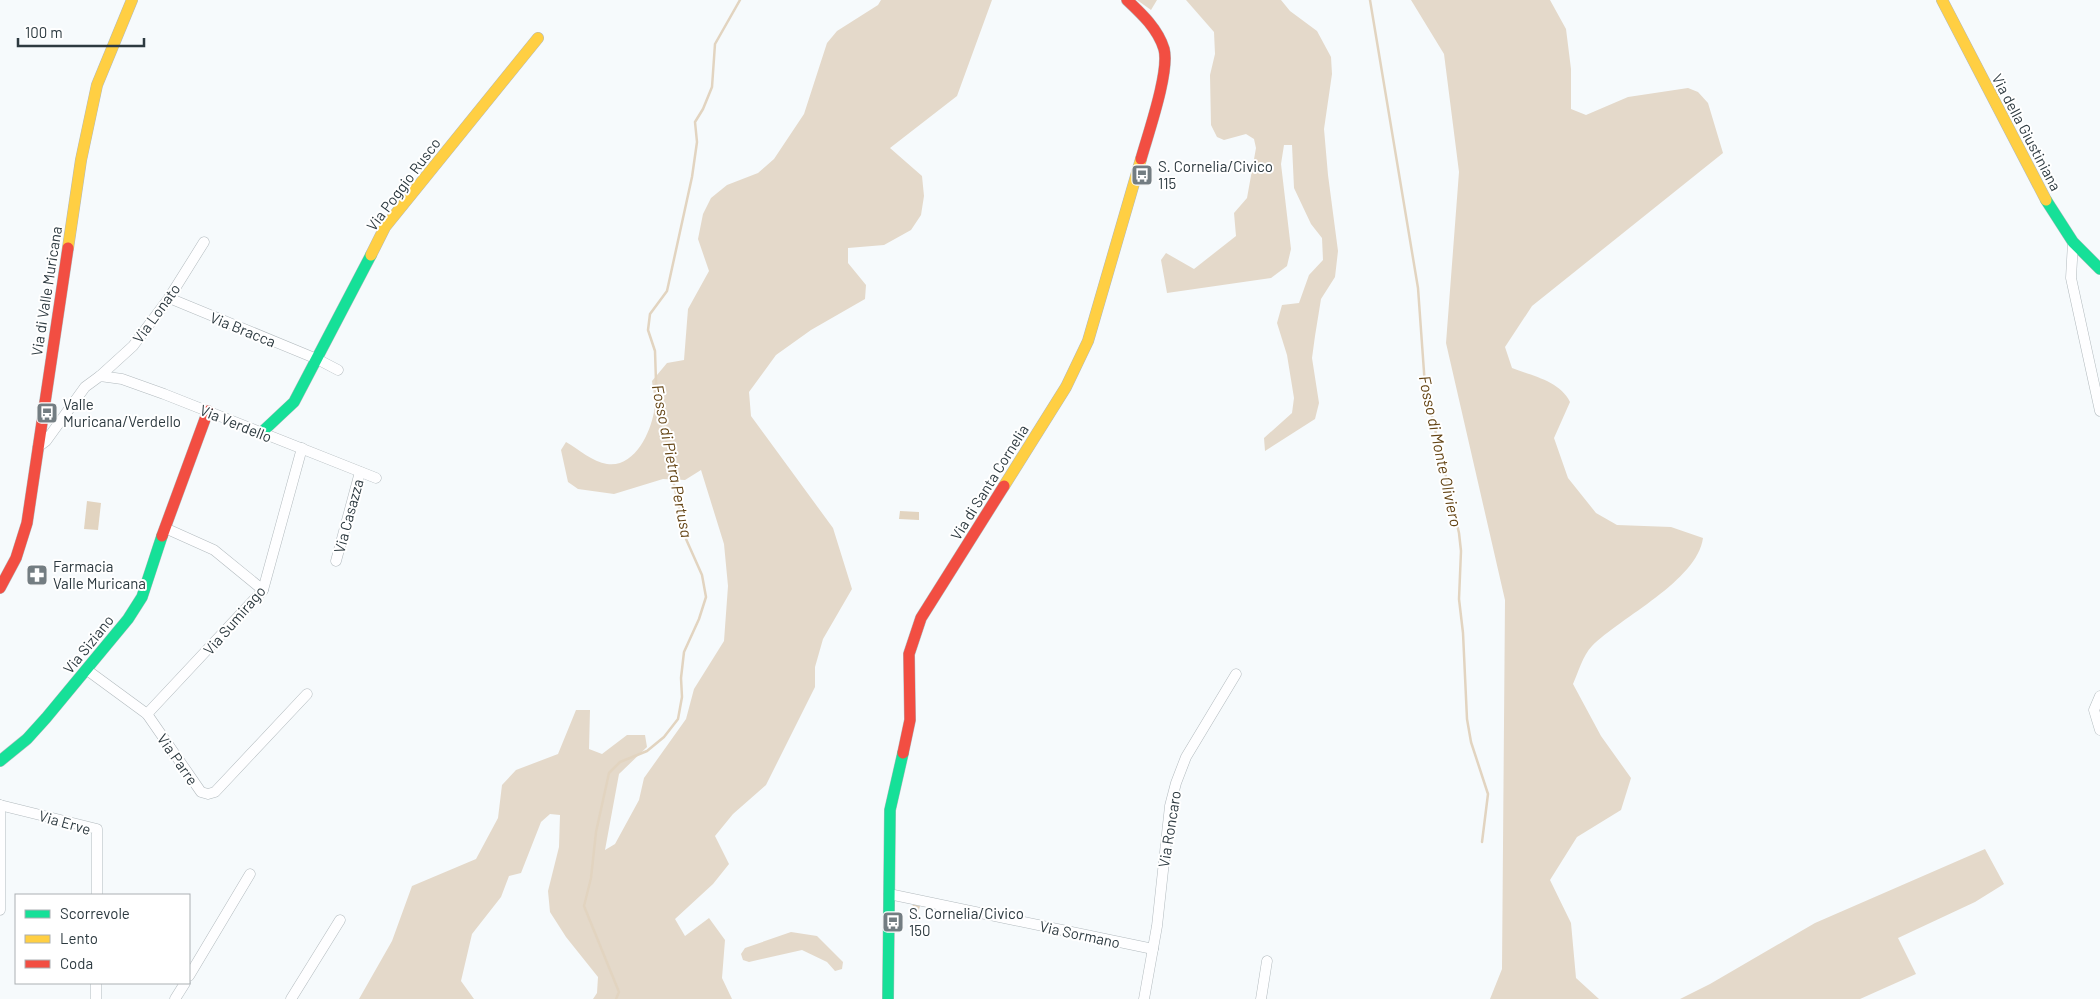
<svg xmlns="http://www.w3.org/2000/svg" width="2100" height="999" viewBox="0 0 2100 999" font-family="Barlow,sans-serif">
<rect width="100%" height="100%" fill="#f6fafc"/>
<g fill="#e4d9ca">
<path d="M 881,0 L 992,0 L 957,96 L 890,148 L 922,176 L 924,196 L 921,215 L 911,230 L 884,245 L 848,248 L 848,263 L 866,285 L 865,299 L 811,330 L 776,355 L 749,392 L 751,416 L 833,528 L 852,589 L 823,639 L 815,667 L 815,687 L 766,785 L 733,814 L 715,836 L 729,864 L 713,884 L 675,919 L 685,936 L 709,918 L 725,940 L 722,978 L 732,999 L 593,999 L 597,993 L 598,977 L 566,937 L 550,912 L 548,891 L 559,847 L 560,815 L 550,814 L 541,822 L 521,873 L 509,876 L 501,897 L 472,934 L 461,981 L 474,999 L 359,999 L 392,941 L 412,886 L 476,859 L 498,818 L 502,785 L 516,770 L 558,754 L 576,710 L 590,710 L 589,749 L 602,754 L 627,735 L 645,735 L 647,747 L 619,774 L 605,850 L 615,844 L 639,800 L 644,778 L 686,719 L 694,689 L 724,641 L 728,586 L 724,544 L 701,470 L 685,480 L 663,479 L 614,494 L 578,489 L 568,482 L 561,450 L 566,442 C 578,449 593,462 607,464 C 634,468 650,434 654,412 C 656,403 653,390 652,381 L 667,363 L 684,360 L 688,309 L 709,271 L 698,239 L 703,214 L 711,198 L 727,185 L 758,173 L 774,159 L 804,114 L 827,43 L 837,31 L 878,5 Z"/>
<path d="M 1137,0 L 1157,0 L 1151,10 Z"/>
<path d="M 1186,0 L 1281,0 L 1290,11 L 1317,31 L 1331,57 L 1332,74 L 1324,129 L 1328,175 L 1338,251 L 1335,277 L 1321,299 L 1315,336 L 1312,358 L 1319,403 L 1315,419 L 1265,451 L 1264,438 L 1292,413 L 1294,398 L 1287,355 L 1277,323 L 1282,305 L 1299,303 L 1309,275 L 1323,260 L 1322,238 L 1311,224 L 1294,188 L 1292,145 L 1284,145 L 1281,164 L 1291,249 L 1287,266 L 1271,278 L 1167,293 L 1161,260 L 1166,253 L 1194,269 L 1236,236 L 1234,213 L 1247,198 L 1256,148 L 1254,139 L 1246,134 L 1224,140 L 1217,137 L 1211,125 L 1210,75 L 1215,54 L 1214,32 Z"/>
<path d="M 1411,0 L 1550,0 L 1566,29 L 1571,69 L 1571,109 L 1586,115 L 1628,97 L 1688,88 L 1698,92 L 1708,103 L 1723,153 L 1532,306 L 1505,347 L 1512,368 C 1532,376 1560,381 1570,402 L 1554,438 L 1568,478 L 1596,513 L 1617,525 L 1671,527 L 1703,538 C 1697,581 1621,617 1592,646 C 1583,655 1578,673 1573,684 L 1601,736 L 1631,778 L 1621,810 L 1577,837 L 1550,880 L 1571,923 L 1576,978 L 1599,999 L 1490,999 L 1502,969 L 1505,600 L 1446,343 L 1459,172 L 1444,54 Z"/>
<path d="M 1985,849 L 2004,884 L 1975,902 L 1898,938 L 1916,974 L 1860,999 L 1680,999 L 1710,984 L 1815,923 Z"/>
<path d="M 791,932 L 817,936 L 843,962 L 842,969 L 835,971 L 827,962 L 802,950 L 749,962 L 743,960 L 741,954 L 745,948 Z"/>
</g>
<g fill="#e2d4c0">
<path d="M 87,501 L 101,503 L 98,530 L 84,529 Z"/>
<path d="M 900,511 L 919,512 L 919,520 L 899,519 Z"/>
<path d="M 913,904 L 920,906 L 916,921 L 910,919 Z"/>
</g>
<g fill="none" stroke-linecap="round" stroke-linejoin="round">
<g stroke="#e2d4c0" stroke-width="2.5">
<path d="M 1370,0 L 1418,288 L 1425,386 L 1459,533 L 1461,551 L 1459,599 L 1463,633 L 1467,719 L 1471,742 L 1488,794 L 1482,842"/>
<path d="M 616,999 L 619,992 L 584,906 L 591,878 L 596,832 L 609,773 L 620,762 L 647,751 L 664,737 L 678,719 L 682,697 L 681,678 L 684,652 L 699,619 L 706,597 L 702,575 L 686,539 L 673,480 L 656,382 L 655,351 L 648,330 L 650,314 L 667,291 L 692,177 L 697,142 L 695,122 L 703,109 L 712,87 L 715,44 L 740,0"/>
</g>
<g stroke="#b2babe" stroke-width="11">
<g id="street">
<path d="M 2073,242 L 2071,278 L 2100,411"/>
<path d="M 169,298 L 317,359 L 338,370"/>
<path d="M 100,376 L 133,346 L 169,298 L 204,242"/>
<path d="M 38,447 L 46,441 L 85,387 L 100,376 L 122,379 L 164,394 L 376,478"/>
<path d="M 165,528 L 214,550 L 263,590"/>
<path d="M 336,561 L 360,472"/>
<path d="M 87,670 L 147,714 L 201,792 L 208,794 L 215,792 L 307,694"/>
<path d="M 2100,696 L 2094,710 L 2100,730"/>
<path d="M 147,714 L 263,590 L 302,448"/>
<path d="M 0,805 L 97,829 L 97,895"/>
<path d="M 889,894 L 1153,949"/>
<path d="M 0,910 L 0,805"/>
<path d="M 189,976 L 250,874"/>
<path d="M 96,999 L 96,983"/>
<path d="M 175,999 L 185,983"/>
<path d="M 291,999 L 340,920"/>
<path d="M 1144,999 L 1157,926 L 1170,806 L 1176,783 L 1186,757 L 1236,674"/>
<path d="M 1261,999 L 1267,961"/>
</g>
</g>
<g stroke="#b2babe" stroke-width="12">
<g id="fast">
<path d="M 2046,200 L 2073,242 L 2100,269"/>
<path d="M 261,433 L 294,402 L 371,255"/>
<path d="M 0,761 L 27,739 L 46,718 L 128,619 L 142,597 L 162,536"/>
<path d="M 888,999 L 890,810 L 903,753"/>
</g>
</g>
<g stroke="#b2babe" stroke-width="12">
<g id="slow">
<path d="M 1942,0 L 2046,200"/>
<path d="M 68,248 L 81,160 L 97,85 L 132,0"/>
<path d="M 371,255 L 385,227 L 538,38"/>
<path d="M 1004,486 L 1066,387 L 1088,341 L 1141,159"/>
</g>
</g>
<g stroke="#b2babe" stroke-width="12">
<g id="jam">
<path d="M 1127,0 C 1142,14 1158,29 1164,49 C 1170,71 1148,134 1141,159"/>
<path d="M 162,536 L 208,411"/>
<path d="M 0,588 L 16,558 L 27,523 L 68,248"/>
<path d="M 903,753 L 910,720 L 909,654 L 921,618 L 1004,486"/>
</g>
</g>
<use href="#street" stroke="#fefeff" stroke-width="10"/>
<use href="#fast" stroke="#16e098" stroke-width="11"/>
<use href="#slow" stroke="#ffcf43" stroke-width="11"/>
<use href="#jam" stroke="#f24e42" stroke-width="11"/>
</g>
<defs>
<g id="bus-square" transform="scale(1.125)"><rect x="-9" y="-9" width="18" height="18" rx="4" fill="#737d82" stroke="#fff"/><path d="M-5-6H5V4H4V6H2V4H-2V6H-4V4H-5ZM-3.5-4V0h7V-4ZM-3.5 1.2v1.5H-2V1.2ZM2 1.2v1.5H3.5V1.2Z" fill="#fff"/></g>
<g id="pharmacy-square" transform="scale(1.125)"><rect x="-9" y="-9" width="18" height="18" rx="4" fill="#737d82" stroke="#fff"/><path d="M-2-6h4v4h4v4h-4v4h-4v-4h-4v-4h4Z" fill="#fff"/></g>
</defs>
<g fill-rule="evenodd">
<use href="#bus-square" x="1142" y="175"/>
<use href="#bus-square" x="47" y="413"/>
<use href="#pharmacy-square" x="37" y="575"/>
<use href="#bus-square" x="893" y="922"/>
</g>
<g text-anchor="middle" dominant-baseline="central" stroke-width="4" stroke-linejoin="round" paint-order="stroke">
<g font-size="15" fill="#2d3a40" stroke="#fff">
<text transform="translate(2027 132) rotate(62)">Via della Giustiniana</text>
<text transform="translate(403 184) rotate(-53)">Via Poggio Rusco</text>
<text transform="translate(46 291) rotate(-81)">Via di Valle Muricana</text>
<text transform="translate(156 313) rotate(-54)">Via Lonato</text>
<text transform="translate(243 329) rotate(22)">Via Bracca</text>
<text transform="translate(236 423) rotate(22)">Via Verdello</text>
<text transform="translate(989 482) rotate(-58)">Via di Santa Cornelia</text>
<text transform="translate(348 516) rotate(-75)">Via Casazza</text>
<text transform="translate(234 620) rotate(-49)">Via Sumirago</text>
<text transform="translate(88 644) rotate(-51)">Via Siziano</text>
<text transform="translate(178 759) rotate(55)">Via Parre</text>
<text transform="translate(65 822) rotate(16)">Via Erve</text>
<text transform="translate(1169 829) rotate(-81)">Via Roncaro</text>
<text transform="translate(1080 934) rotate(12)">Via Sormano</text>
</g>
<g font-size="15" fill="#2d3a40" stroke="#fff" text-anchor="start">
<text x="1158" y="166">S. Cornelia/Civico<tspan x="1158" dy="17">115</tspan></text>
<text x="63" y="404">Valle<tspan x="63" dy="17">Muricana/Verdello</tspan></text>
<text x="53" y="566">Farmacia<tspan x="53" dy="17">Valle Muricana</tspan></text>
<text x="909" y="913">S. Cornelia/Civico<tspan x="909" dy="17">150</tspan></text>
</g>
<g font-size="16" font-style="italic" fill="#634313" stroke="#fff">
<text transform="translate(1441 451) rotate(78)">Fosso di Monte Oliviero</text>
<text transform="translate(673 461) rotate(79)">Fosso di Pietra Pertusa</text>
</g>
</g>
<rect x="15" y="894" width="175" height="90" fill="#ffffff" stroke="#abb0b3"/>
<rect x="25" y="910" width="25" height="8" fill="#16e098" stroke="#abb0b3"/>
<text x="60" y="919" font-size="15" fill="#2d3a40">Scorrevole</text>
<rect x="25" y="935" width="25" height="8" fill="#ffcf43" stroke="#abb0b3"/>
<text x="60" y="944" font-size="15" fill="#2d3a40">Lento</text>
<rect x="25" y="960" width="25" height="8" fill="#f24e42" stroke="#abb0b3"/>
<text x="60" y="969" font-size="15" fill="#2d3a40">Coda</text>
<path d="M18 38v8h126v-8" fill="none" stroke="#2d3a40" stroke-width="2.5"/>
<text x="25" y="38" font-size="15" fill="#2d3a40" stroke="#ffffff" stroke-width="4" paint-order="stroke">100 m</text>
</svg>
